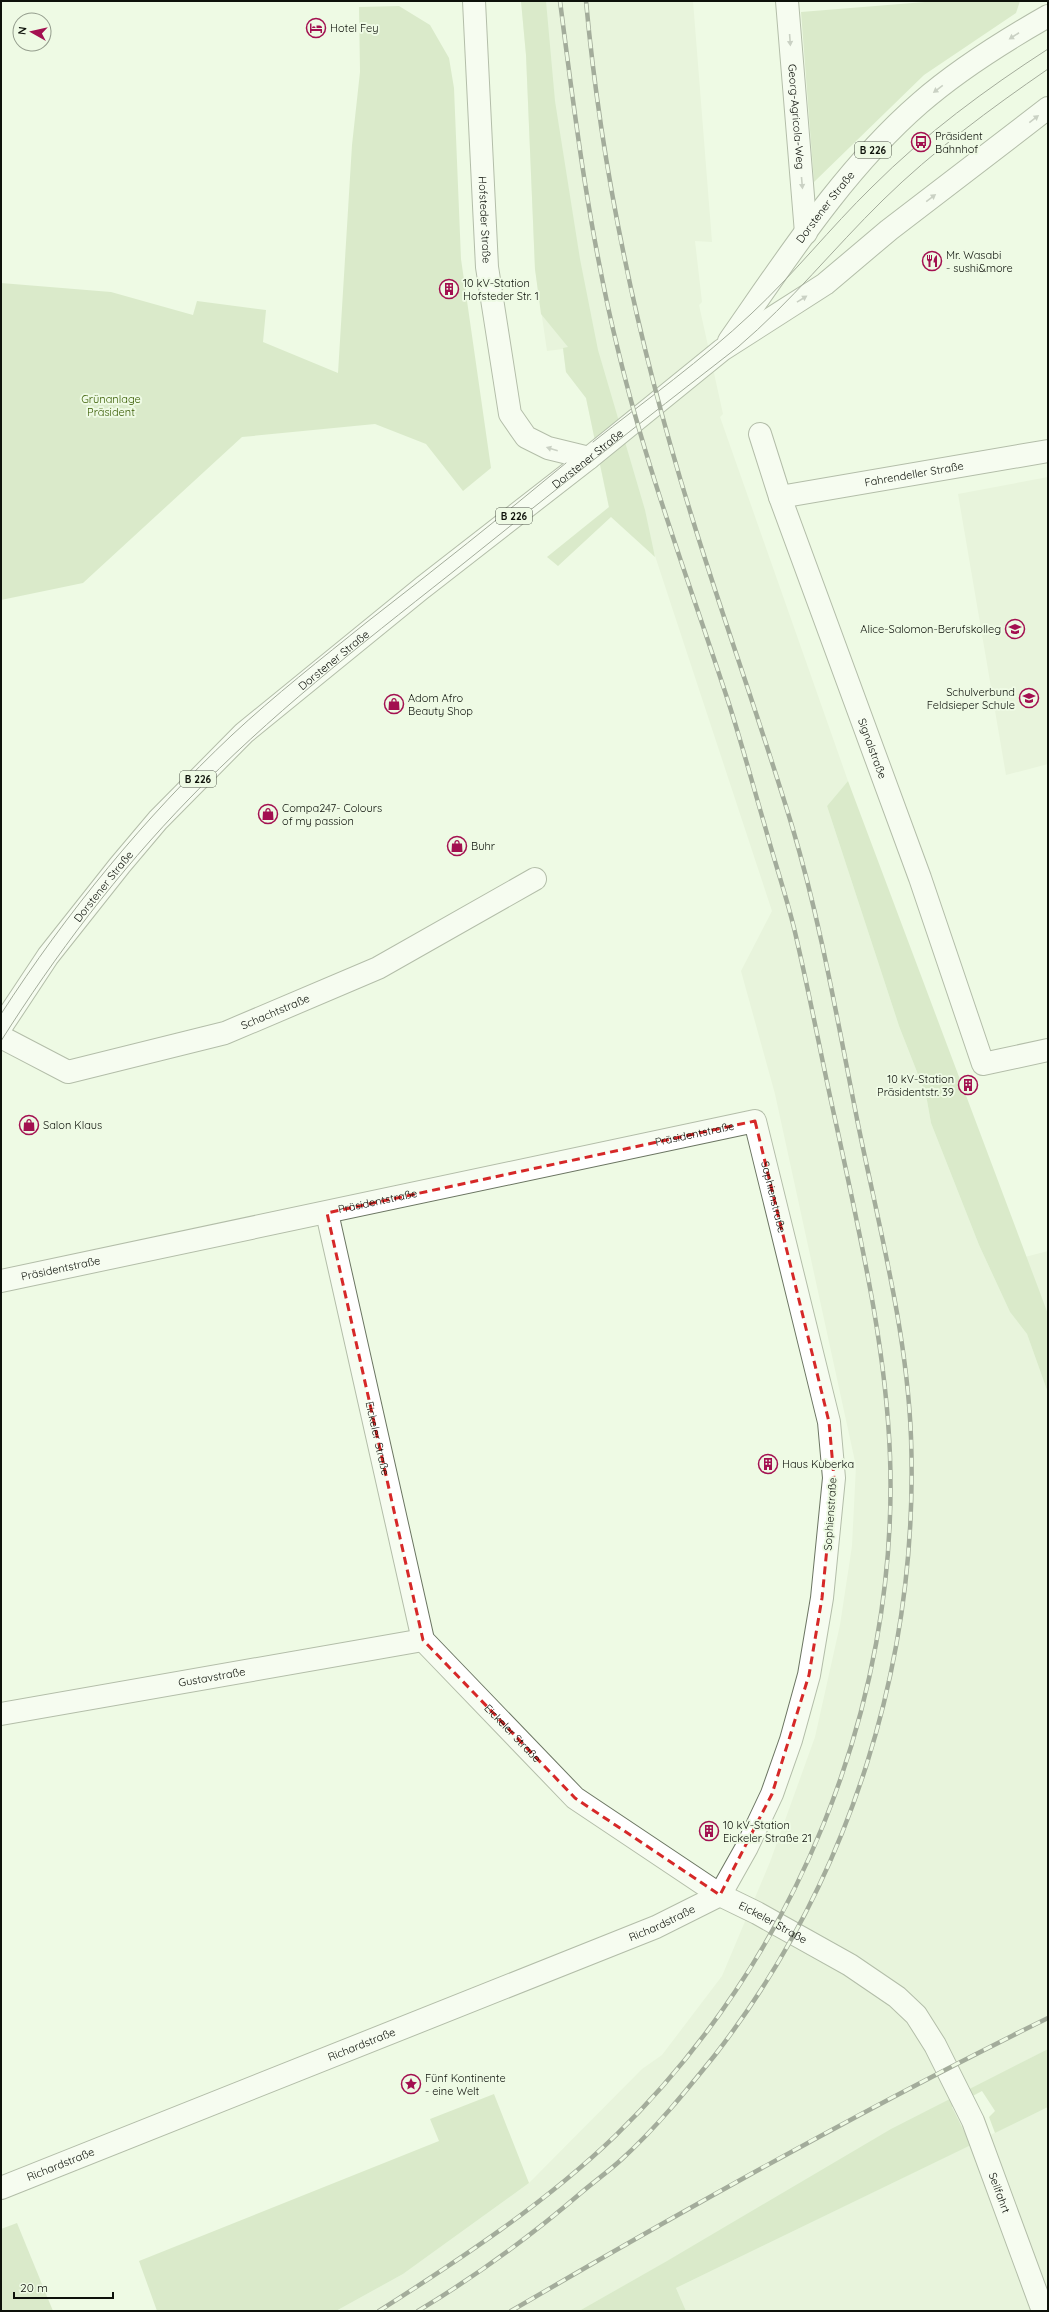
<svg xmlns="http://www.w3.org/2000/svg" width="1049" height="2312" viewBox="0 0 1049 2312" font-family="Quicksand,sans-serif">
<rect width="100%" height="100%" fill="#eefae4"/>
<g fill="#dfeed2">
<path d="M 521,1 L 693,1 L 712,242 L 695,241 L 702,302 L 699,305 L 723,414 L 720,417 L 848,781 L 827,806 L 899,1026 L 926,1095 L 931,1123 L 979,1245 L 1010,1312 L 1027,1334 L 1048,1393 L 1048,2049 L 991,2079 L 579,2311 L 336,2311 L 403,2274 L 529,2183 L 642,2069 L 662,2055 L 722,1976 L 770,1862 L 815,1737 L 840,1625 L 852,1546 L 856,1466 L 775,1094 L 741,971 L 772,911 L 633,489 L 609,508 L 586,398 L 566,372 L 563,349 L 547,351 L 535,269 L 526,55 Z"/>
<path d="M 1048,477 L 1048,764 L 1006,775 L 958,494 Z"/>
<path d="M 1048,1251 L 1048,1314 L 1025,1257 Z"/>
<path d="M 1048,2107 L 1048,2311 L 686,2311 L 676,2288 Z"/>
</g>
<g fill="#c0d8ac">
<path d="M 521,1 L 546,1 L 555,101 L 580,259 L 598,350 L 645,510 L 655,557 L 611,517 L 558,566 L 547,557 L 609,507 L 586,398 L 566,372 L 563,348 L 568,347 L 541,314 L 535,269 L 526,55 Z"/>
<path d="M 937,1 L 1020,1 L 1016,13 L 924,75 L 814,182 L 801,12 Z"/>
<path d="M 399,6 L 430,25 L 449,58 L 454,88 L 461,259 L 491,468 L 463,491 L 426,444 L 375,424 L 242,437 L 83,583 L 1,600 L 1,283 L 111,292 L 193,315 L 197,301 L 266,310 L 263,342 L 338,373 L 352,145 L 360,72 L 359,7 Z"/>
<path d="M 848,781 L 1048,1314 L 1048,1393 L 1027,1334 L 1010,1312 L 979,1245 L 931,1123 L 926,1095 L 899,1026 L 827,806 Z"/>
<path d="M 1048,2049 L 1048,2107 L 995,2133 L 989,2117 L 995,2111 L 982,2091 L 952,2107 L 971,2145 L 676,2288 L 686,2311 L 579,2311 L 667,2261 L 891,2129 Z"/>
<path d="M 494,2094 L 529,2183 L 403,2274 L 336,2311 L 157,2311 L 139,2261 L 439,2141 L 430,2119 Z"/>
<path d="M 17,2223 L 53,2311 L 1,2311 L 1,2229 Z"/>
</g>
<g fill="none" stroke-linecap="round" stroke-linejoin="round">
<g stroke="#6b7562" stroke-width="24">
<g id="minor">
<path id="s1" d="M 474,1 L 487,267 L 510,414 L 526,437 L 548,448 L 589,458"/>
<path id="s2" d="M 787,1 L 806,233"/>
<path id="s3" d="M 760,434 L 780,497 L 920,878 L 983,1064 L 1048,1050"/>
<path id="s4" d="M 780,497 L 1048,451"/>
<path id="s5" d="M 1,1037 L 68,1072 L 225,1033 L 378,968 L 535,879"/>
<path id="s6" d="M 327,1213 L 423,1640 L 575,1798 L 720,1895 L 757,1913 L 850,1965 L 897,1997 L 916,2015 L 935,2045 L 973,2121 L 1043,2311"/>
<path id="s7" d="M 1,1281 L 755,1121 L 829,1422 L 834,1478 L 822,1598 L 809,1675 L 791,1740 L 772,1794 L 747,1847 L 720,1895"/>
<path id="s8" d="M 1,1714 L 423,1640"/>
<path id="s9" d="M 1,2188 L 656,1927 L 720,1895"/>
</g>
</g>
<g stroke="#6b7562" stroke-width="24">
<g id="major">
<path id="s10" d="M 729,341 C 787,258 844,169 920,103 C 959,69 1004,41 1048,16"/>
<path id="s11" d="M 1,1027 L 48,956 L 120,865 L 158,820 L 244,733 L 422,588 L 589,458 L 722,350 L 825,284 L 889,230 L 1048,108"/>
</g>
</g>
<use href="#minor" stroke="#fff" stroke-width="22"/>
<use href="#major" stroke="#fff" stroke-width="22"/>
<g stroke="#484e43" stroke-width="1">
<path d="M 593,442 C 646,400 702,360 751,314 C 794,274 830,228 872,187 C 925,134 986,89 1048,49"/>
<path d="M 1,1014 C 67,912 144,818 232,735 C 275,695 321,659 367,622 C 434,570 501,517 566,463"/>
<path d="M 1,1041 C 56,954 118,872 189,799 C 269,716 359,646 449,575 C 545,498 641,422 738,347 C 792,301 833,249 883,200 C 933,151 990,109 1048,69"/>
</g>
<g stroke="#484e43" stroke-width="4.5">
<g id="rail">
<path d="M 379,2311 C 462,2258 544,2204 615,2136 C 795,1962 899,1706 890,1456 C 886,1346 860,1236 837,1128 C 822,1062 810,995 794,928 C 786,895 775,863 766,830 C 754,789 743,748 730,707 C 692,590 648,474 619,354 C 590,238 575,119 560,1"/>
<path d="M 418,2311 C 476,2276 531,2236 582,2192 C 595,2181 609,2171 622,2159 C 656,2128 686,2091 715,2055 C 851,1879 919,1659 911,1437 C 907,1332 879,1227 858,1124 C 838,1024 821,923 792,826 C 760,720 722,616 690,511 C 638,343 602,176 586,1"/>
<path d="M 511,2311 C 687,2208 865,2108 1048,2018"/>
</g>
</g>
<use href="#rail" stroke="#eefae4" stroke-width="3" stroke-dasharray="9" stroke-linecap="butt"/>
</g>
<defs><path id="oneway-solid" d="M-6-.8H1V-3.2L6.5 0L1 3.2V.8H-6Z"/></defs>
<g fill="#9ea09d">
<use href="#oneway-solid" transform="translate(1014 36) rotate(147)"/>
<use href="#oneway-solid" transform="translate(790 40) rotate(86)"/>
<use href="#oneway-solid" transform="translate(938 89) rotate(143)"/>
<use href="#oneway-solid" transform="translate(1034 119) rotate(-38)"/>
<use href="#oneway-solid" transform="translate(802 183) rotate(85)"/>
<use href="#oneway-solid" transform="translate(931 198) rotate(-37)"/>
<use href="#oneway-solid" transform="translate(802 299) rotate(-32)"/>
<use href="#oneway-solid" transform="translate(552 449) rotate(-163)"/>
</g>
<path d="M0 0H1049V2312H0ZM 755,1121 L 829,1422 L 834,1478 L 822,1598 L 809,1675 L 772,1794 L 720,1895 L 575,1798 L 423,1640 L 327,1213 Z" fill="#eefae4" fill-opacity=".55" fill-rule="evenodd"/>
<path fill="none" stroke="#d62828" stroke-width="3" stroke-dasharray="8 5" stroke-linejoin="round" d="M 755,1121 L 829,1422 L 834,1478 L 822,1598 L 809,1675 L 772,1794 L 720,1895 L 575,1798 L 423,1640 L 327,1213 Z"/>
<defs>
<g id="hotel-ring" transform="scale(1)"><circle r="9.5" fill="#eefae4" stroke="#a31050" stroke-width="1.5"/><path d="M-6-4.5h1.5V1H6V5H4.5V3h-9V5H-6ZM-4 0a1.8 1.8 0 1 1 3.6 0ZM.5 0V-2.5h3Q6-2.5 6 0Z" fill="#a31050"/></g>
<g id="bus-ring" transform="scale(1)"><circle r="9.5" fill="#eefae4" stroke="#a31050" stroke-width="1.5"/><path d="M-5-6H5V4H4V6H2V4H-2V6H-4V4H-5ZM-3.5-4V0h7V-4ZM-3.5 1.2v1.5H-2V1.2ZM2 1.2v1.5H3.5V1.2Z" fill="#a31050"/></g>
<g id="restaurant-ring" transform="scale(1)"><circle r="9.5" fill="#eefae4" stroke="#a31050" stroke-width="1.5"/><path d="M-5-6h1v4h1v-4h1v4h1v-4h1v5L-1.5 .5V6h-2V.5L-5-1ZM5-6V6H3V1.5H1.5Q1.5-4 5-6Z" fill="#a31050"/></g>
<g id="building-ring" transform="scale(1)"><circle r="9.5" fill="#eefae4" stroke="#a31050" stroke-width="1.5"/><path d="M-4-6H4V6H1V3H-1V6H-4ZM-2.5-4.3h1.7v1.8h-1.7ZM.8-4.3h1.7v1.8H.8ZM-2.5-1h1.7V.8h-1.7ZM.8-1h1.7V.8H.8Z" fill="#a31050"/></g>
<g id="school-ring" transform="scale(1)"><circle r="9.5" fill="#eefae4" stroke="#a31050" stroke-width="1.5"/><path d="M0-5L7-2L0 1L-7-2ZM-4 1L0 2.5L4 1V4Q0 6-4 4Z" fill="#a31050"/></g>
<g id="shop-ring" transform="scale(1)"><circle r="9.5" fill="#eefae4" stroke="#a31050" stroke-width="1.5"/><path d="M-5-2.5h2.3a2.7 3.5 0 0 1 5.4 0H5L5.5 6h-11ZM-1.5-2.5h3a1.5 2.3 0 0 0-3 0Z" fill="#a31050"/></g>
<g id="sight-ring" transform="scale(1)"><circle r="9.5" fill="#eefae4" stroke="#a31050" stroke-width="1.5"/><path d="M0-6L1.8-2.2L6-1.7L2.9 1.2L3.7 5.4L0 3.3L-3.7 5.4L-2.9 1.2L-6-1.7L-1.8-2.2Z" fill="#a31050"/></g>
</defs>
<g fill-rule="evenodd">
<use href="#hotel-ring" x="316" y="28"/>
<use href="#bus-ring" x="921" y="142"/>
<use href="#restaurant-ring" x="932" y="261"/>
<use href="#building-ring" x="449" y="289"/>
<use href="#school-ring" x="1015" y="629"/>
<use href="#school-ring" x="1029" y="698"/>
<use href="#shop-ring" x="394" y="704"/>
<use href="#shop-ring" x="268" y="814"/>
<use href="#shop-ring" x="457" y="846"/>
<use href="#building-ring" x="968" y="1085"/>
<use href="#shop-ring" x="29" y="1125"/>
<use href="#building-ring" x="768" y="1464"/>
<use href="#building-ring" x="709" y="1831"/>
<use href="#sight-ring" x="411" y="2084"/>
</g>
<g text-anchor="middle" dominant-baseline="central" stroke-width="4" stroke-linejoin="round" paint-order="stroke">
<g fill="#eefae4" stroke="#50574b" stroke-width="1">
<rect x="855" y="142" width="36" height="16" rx="3"/>
<rect x="496" y="508" width="36" height="16" rx="3"/>
<rect x="180" y="771" width="36" height="16" rx="3"/>
</g>
<g font-size="10" font-weight="bold" fill="#0d110a">
<text x="873" y="150">B 226</text>
<text x="514" y="516">B 226</text>
<text x="198" y="779">B 226</text>
</g>
<g font-size="11" fill="#0d110a" stroke="#eefae4" text-anchor="start">
<text x="330" y="28">Hotel Fey</text>
<text x="935" y="136">Präsident<tspan x="935" dy="13">Bahnhof</tspan></text>
<text x="946" y="255">Mr. Wasabi<tspan x="946" dy="13">- sushi&amp;more</tspan></text>
<text x="463" y="283">10 kV-Station<tspan x="463" dy="13">Hofsteder Str. 1</tspan></text>
<text x="1001" y="629" text-anchor="end">Alice-Salomon-Berufskolleg</text>
<text x="1015" y="692" text-anchor="end">Schulverbund<tspan x="1015" dy="13">Feldsieper Schule</tspan></text>
<text x="408" y="698">Adom Afro<tspan x="408" dy="13">Beauty Shop</tspan></text>
<text x="282" y="808">Compa247- Colours<tspan x="282" dy="13">of my passion</tspan></text>
<text x="471" y="846">Buhr</text>
<text x="954" y="1079" text-anchor="end">10 kV-Station<tspan x="954" dy="13">Präsidentstr. 39</tspan></text>
<text x="43" y="1125">Salon Klaus</text>
<text x="782" y="1464">Haus Kuberka</text>
<text x="723" y="1825">10 kV-Station<tspan x="723" dy="13">Eickeler Straße 21</tspan></text>
<text x="425" y="2078">Fünf Kontinente<tspan x="425" dy="13">- eine Welt</tspan></text>
</g>
<g font-size="11" fill="#0d110a" stroke="#eefae4">
<text stroke="none"><textPath href="#s2" startOffset="116">Georg-Agricola-Weg</textPath></text>
<text stroke="none"><textPath href="#s10" startOffset="165">Dorstener Straße</textPath></text>
<text stroke="none"><textPath href="#s1" startOffset="219">Hofsteder Straße</textPath></text>
<text stroke="none"><textPath href="#s11" startOffset="822">Dorstener Straße</textPath></text>
<text stroke="none"><textPath href="#s4" startOffset="136">Fahrendeller Straße</textPath></text>
<text stroke="none"><textPath href="#s11" startOffset="498">Dorstener Straße</textPath></text>
<text stroke="none"><textPath href="#s3" startOffset="334">Signalstraße</textPath></text>
<text stroke="none"><textPath href="#s11" startOffset="174">Dorstener Straße</textPath></text>
<text stroke="none"><textPath href="#s5" startOffset="292">Schachtstraße</textPath></text>
<text stroke="none"><textPath href="#s7" startOffset="709">Präsidentstraße</textPath></text>
<text stroke="none"><textPath href="#s7" startOffset="849">Sophienstraße</textPath></text>
<text stroke="none"><textPath href="#s7" startOffset="385">Präsidentstraße</textPath></text>
<text stroke="none"><textPath href="#s7" startOffset="61">Präsidentstraße</textPath></text>
<text stroke="none"><textPath href="#s6" startOffset="231">Eickeler Straße</textPath></text>
<text transform="translate(830 1514) rotate(-86)">Sophienstraße</text>
<text stroke="none"><textPath href="#s8" startOffset="214">Gustavstraße</textPath></text>
<text stroke="none"><textPath href="#s6" startOffset="567">Eickeler Straße</textPath></text>
<text stroke="none"><textPath href="#s9" startOffset="712">Richardstraße</textPath></text>
<text stroke="none"><textPath href="#s6" startOffset="891">Eickeler Straße</textPath></text>
<text stroke="none"><textPath href="#s9" startOffset="388">Richardstraße</textPath></text>
<text stroke="none"><textPath href="#s9" startOffset="64">Richardstraße</textPath></text>
<text stroke="none"><textPath href="#s6" startOffset="1259">Seilfahrt</textPath></text>
</g>
<g font-size="11" fill="#375b00" stroke="#eefae4">
<text x="111" y="399">Grünanlage<tspan x="111" dy="13">Präsident</tspan></text>
</g>
</g>
<rect width="1049" height="2312" fill="none" stroke="#0d110a" stroke-width="4"/>
<g transform="translate(32 32) rotate(278)"><circle r="19" fill="#eefae4" stroke="#949d8d"/>
<path d="M0-3L7 15L0 10L-7 15Z" fill="#a31050"/>
<text y="-6" font-size="11" font-weight="bold" text-anchor="middle" fill="#0d110a">N</text>
</g>
<path d="M14 2292v6h99v-6" fill="none" stroke="#0d110a" stroke-width="2"/>
<text x="20" y="2292" font-size="12" fill="#0d110a" stroke="#eefae4" stroke-width="3" paint-order="stroke">20 m</text>
</svg>
